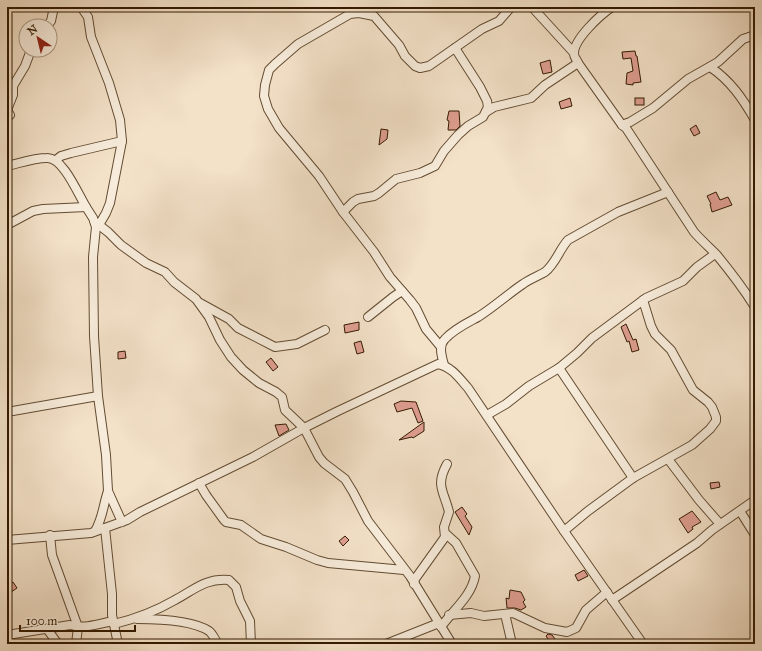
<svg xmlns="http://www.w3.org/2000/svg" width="762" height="651" viewBox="0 0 762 651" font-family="'IM FELL Great Primer',serif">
<rect width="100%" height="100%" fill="#f3e1c8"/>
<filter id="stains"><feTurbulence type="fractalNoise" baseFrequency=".005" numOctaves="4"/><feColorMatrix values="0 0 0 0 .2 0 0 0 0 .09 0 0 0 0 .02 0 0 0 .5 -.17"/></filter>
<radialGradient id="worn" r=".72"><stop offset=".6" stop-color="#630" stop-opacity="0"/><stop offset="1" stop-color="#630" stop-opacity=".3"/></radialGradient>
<g fill="#df9e91" stroke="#331a00">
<path d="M 635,51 L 636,56 L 637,56 L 641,82 L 633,83 L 633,85 L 626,84 L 627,73 L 633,71 L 631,58 L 623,59 L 622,52 Z"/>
<path d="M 550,60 L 552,72 L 543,74 L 540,63 Z"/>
<path d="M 570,98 L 572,106 L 561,109 L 559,102 Z"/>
<rect x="635" y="98" width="9" height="7"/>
<path d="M 449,111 L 459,111 L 460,126 L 456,130 L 448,130 L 449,121 L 447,120 Z"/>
<path d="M 696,125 L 700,133 L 694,136 L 690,129 Z"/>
<path d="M 381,129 L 388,130 L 387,139 L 379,145 Z"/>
<path d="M 716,192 L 720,200 L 728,197 L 732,205 L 712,212 L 710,204 L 711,204 L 707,196 Z"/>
<path d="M 359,322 L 359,330 L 345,333 L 344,325 Z"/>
<path d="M 626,324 L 633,340 L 636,339 L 639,350 L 632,352 L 629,341 L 627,342 L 621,327 Z"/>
<path d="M 361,341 L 364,352 L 357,354 L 354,343 Z"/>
<path d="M 125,351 L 126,358 L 118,359 L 118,352 Z"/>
<path d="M 271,358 L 278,367 L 273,371 L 266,362 Z"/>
<path d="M 401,401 L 416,402 L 423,421 L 418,423 L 412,408 L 397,412 L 394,404 Z"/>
<path d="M 424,422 L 424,431 L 413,438 L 412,437 L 399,440 Z"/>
<path d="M 286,424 L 289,430 L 279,436 L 275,425 Z"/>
<path d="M 719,482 L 720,487 L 711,489 L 710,483 Z"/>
<path d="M 462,507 L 467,514 L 465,516 L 472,527 L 469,535 L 455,512 Z"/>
<path d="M 692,511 L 701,522 L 692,527 L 693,529 L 688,533 L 679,519 Z"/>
<path d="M 345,536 L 349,540 L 343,546 L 339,541 Z"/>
<path d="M 584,570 L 588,576 L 578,581 L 575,575 Z"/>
<path d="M 13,582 L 17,588 L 7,595 L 7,585 Z"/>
<path d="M 510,590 L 521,592 L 525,600 L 523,602 L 526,607 L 521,610 L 515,608 L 507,608 L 506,598 L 509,599 Z"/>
<path d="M 548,634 L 552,635 L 559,644 L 551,644 L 546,636 Z"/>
</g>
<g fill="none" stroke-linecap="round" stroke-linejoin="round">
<g stroke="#634c32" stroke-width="10">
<g id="minor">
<path d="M 81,7 L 88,17 L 91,37 L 109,83 L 120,120 L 122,141 L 110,203 L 106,213 L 99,225"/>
<path d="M 532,7 L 574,53"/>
<path d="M 612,7 C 600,15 573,40 574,54 C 574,57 577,60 578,63 L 622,125 L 626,128 L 694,232 C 701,240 709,247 716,254 C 730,271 743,288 755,307"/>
<path d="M 47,26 L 51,21 L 54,7"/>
<path d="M 710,67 C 730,80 743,99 755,120"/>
<path d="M 486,112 L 494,107 L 531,98 L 545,85 L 578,63"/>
<path d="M 7,118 L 10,115 L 7,110 L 13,95 L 13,86 L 25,66 L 31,50"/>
<path d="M 622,125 L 630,122 L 653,108 L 688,79 L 718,62 L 743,39 L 755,35"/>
<path d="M 56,160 L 61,156 L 71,153 L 122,141"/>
<path d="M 7,166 C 20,163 34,158 47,158 C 63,157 78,194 86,207 L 93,218 L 96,227 L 93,257 L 94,336 L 98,396 L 106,455 L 108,491 L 122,522"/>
<path d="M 343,212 L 353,202 L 358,199 L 374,196 L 379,193 L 396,179 L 420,173 L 435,166 L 444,151 L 458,135 L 468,126 L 483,117 L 488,107 L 487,101 L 480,87 L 455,48"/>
<path d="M 95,222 L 108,232 L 121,245 L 146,263 L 165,272 L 174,282 L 196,299 L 209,317 L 220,340 L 231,357 L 243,370 L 259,383 L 276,392 L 282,397 L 285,410 L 304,428 L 319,457 L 324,463 L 345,479 L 353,492 L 368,521 L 410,576 L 452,644"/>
<path d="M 7,225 L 33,211 L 43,209 L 86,207"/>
<path d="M 200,303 L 229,319 L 238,328 L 275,347 L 297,344 L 325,330"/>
<path d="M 368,317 L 393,297 L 402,291"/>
<path d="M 441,347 L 426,329 L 416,308 L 410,300 L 390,277 L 374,252 L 343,212 L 319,176 L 279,128 L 268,109 L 264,96 L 265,85 L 269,70 L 275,64 L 298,44 L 350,14 L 359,13 L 374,16 L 399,45 L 405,56 L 415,66 L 420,68 L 429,66 L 482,29 L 499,21 L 511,7"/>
<path d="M 444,365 C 442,357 438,346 445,339 C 454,329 467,323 478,317 C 494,307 508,294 523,284 C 530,279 538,276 545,272 C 556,263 559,250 568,240 L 618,212 L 668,192"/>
<path d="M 559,368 L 633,478"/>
<path d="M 7,412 L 98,396"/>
<path d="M 487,415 L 506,404 L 529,386 L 559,368 L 577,353 L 592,338 L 646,298 L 683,281 L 697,267 L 715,254"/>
<path d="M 668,459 L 699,500 L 720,524"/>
<path d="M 199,483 L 206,495 L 224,520 L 226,522 L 241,525 L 261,539 L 286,547 L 317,560 L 328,563 L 404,570"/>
<path d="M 740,511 L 755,535"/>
<path d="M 105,528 L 112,594 L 112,615 L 118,644"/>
<path d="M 95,531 C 103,518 103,505 108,491"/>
<path d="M 564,531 L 588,511 L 633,478 L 692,445 L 710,429 L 716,421 L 716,417 L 712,407 L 708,402 L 693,390 L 671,350 L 655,334 L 651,326 L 643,300"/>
<path d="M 50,535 L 52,555 L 78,627 L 76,644"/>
<path d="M 7,540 L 91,533 L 127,520 L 140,512 L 253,457 L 304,428 L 338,411 L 438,364 C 452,367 459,378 468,388 L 564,531 L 643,644"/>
<path d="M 414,584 L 415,579 L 445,537 L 444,527 L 449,512 C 444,491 435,486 447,464"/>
<path d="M 612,600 L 697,543 L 712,530 L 755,500"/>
<path d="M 505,614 L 512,644"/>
<path d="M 449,615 L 471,613 L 484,616 L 513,613 L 545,628 L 567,632 L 576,628 L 586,610 L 607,592"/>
<path d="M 137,619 C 157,619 192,620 209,631 C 213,634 215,640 218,644"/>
<path d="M 114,624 C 135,619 156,611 175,600 C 194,590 205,578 229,580 L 236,587 L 240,601 L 250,621 L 251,644"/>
<path d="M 441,627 C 453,610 471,597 475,576 L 456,543 L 446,534"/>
<path d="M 47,629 L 58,644"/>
<path d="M 7,635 L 70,625 C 85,629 99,624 113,621"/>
<path d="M 386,644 L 439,623"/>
</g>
</g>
<use href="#minor" stroke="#f7ecdb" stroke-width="8"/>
</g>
<rect width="762" height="651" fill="none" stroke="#f3e1c8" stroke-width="24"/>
<rect x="8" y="8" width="746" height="635" fill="none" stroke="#331a00" stroke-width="2"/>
<rect x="12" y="12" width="738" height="627" fill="none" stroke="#331a00"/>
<g transform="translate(38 38) rotate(325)"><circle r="19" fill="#f7ecdb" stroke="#a99883"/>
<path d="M0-3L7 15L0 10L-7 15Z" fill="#8f2418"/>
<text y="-6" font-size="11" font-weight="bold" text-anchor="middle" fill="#331a00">N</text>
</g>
<path d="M20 625v6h115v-6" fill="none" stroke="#331a00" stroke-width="2"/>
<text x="26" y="625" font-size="12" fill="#331a00" stroke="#f7ecdb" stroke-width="3" paint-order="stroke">100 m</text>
<rect width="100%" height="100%" filter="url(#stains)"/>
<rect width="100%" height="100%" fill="url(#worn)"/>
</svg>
